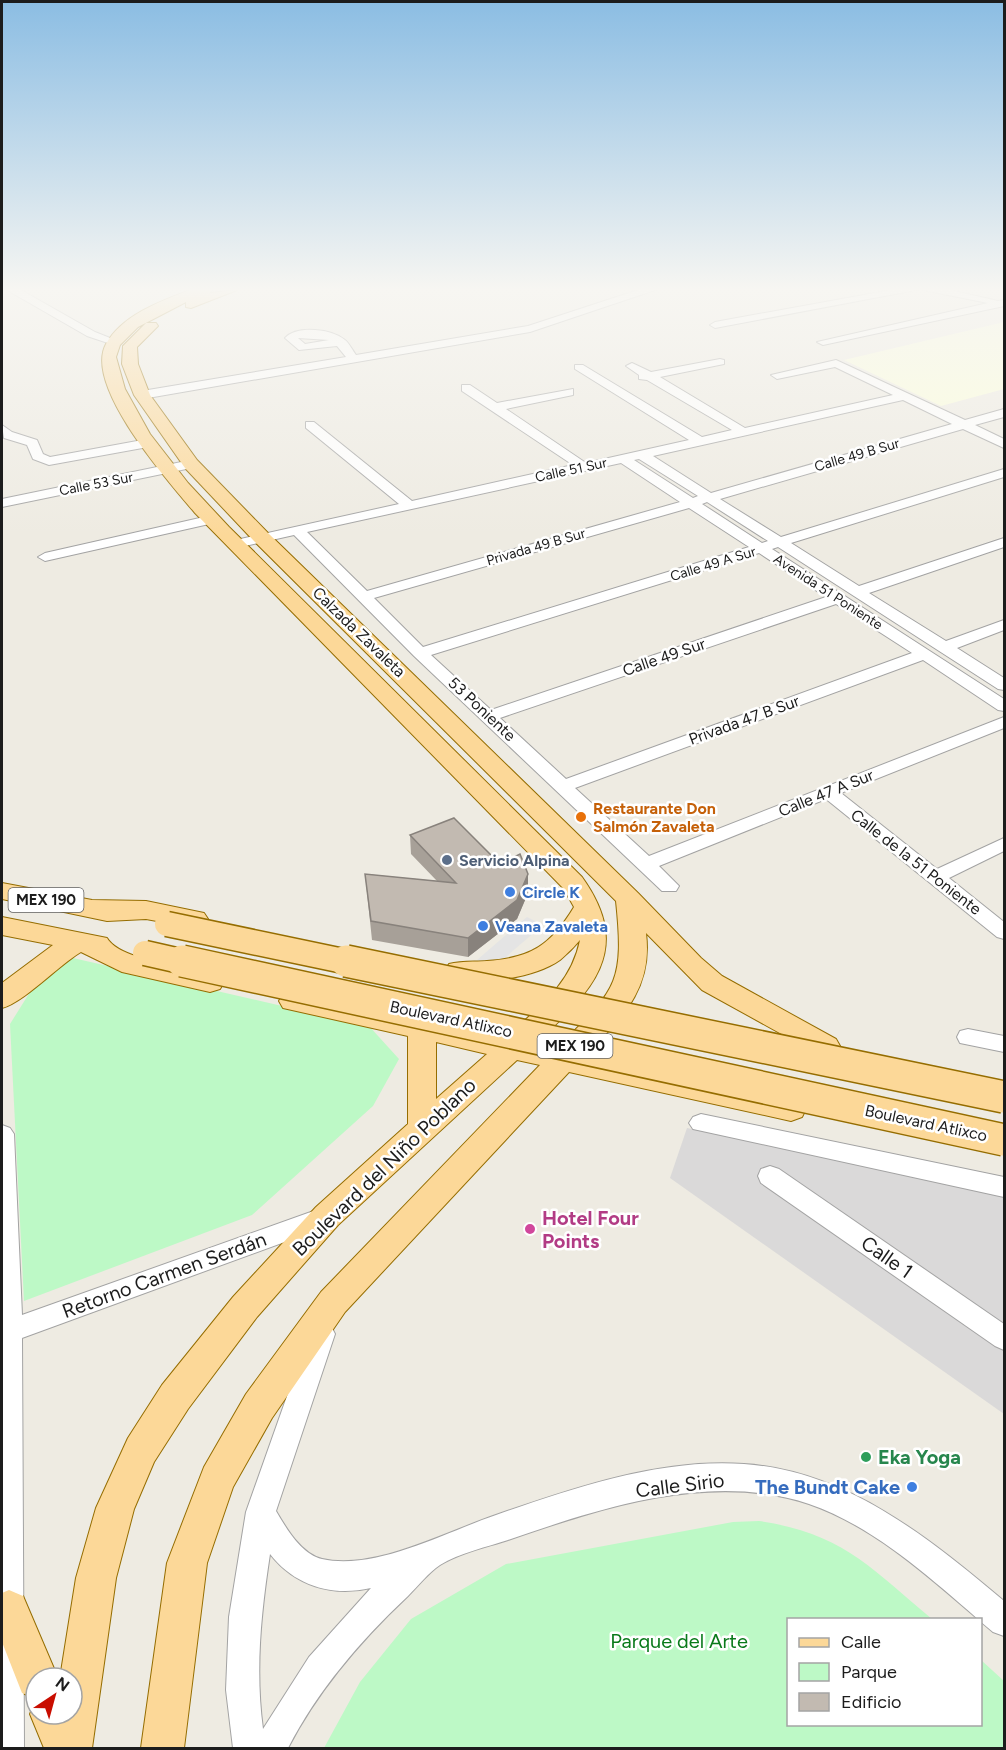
<svg xmlns="http://www.w3.org/2000/svg" width="1006" height="1750" viewBox="0 0 1006 1750" font-family="Figtree,sans-serif">
<rect width="100%" height="100%" fill="#eeebe2"/>
<path fill="#dad9d9" d="M 687,1128 L 1004,1193 L 1004,1414 L 670,1178 Z"/>
<path fill="#fcffda" d="M 1004,322 L 1004,389 L 941,406 L 844,360 Z"/>
<g fill="#bdf9c6">
<path d="M 73,958 L 369,1026 L 399,1059 L 373,1106 L 252,1215 L 24,1301 L 10,1024 L 35,984 Z"/>
<path d="M 759,1521 C 842,1533 871,1568 932,1619 L 788,1620 L 788,1724 L 980,1724 L 981,1660 L 1004,1681 L 1004,1748 L 324,1748 L 360,1682 L 411,1619 L 506,1564 L 733,1522 Z"/>
</g>
<path fill="#e4e4e4" d="M 527,917 L 543,925 L 493,968 L 477,960 Z"/>
<g fill="none" stroke-linecap="round" stroke-linejoin="round">
<g stroke="#a3a3a3" stroke-width="2">
<g id="minor">
<path d="M 7,290 L 21,290 L 95,332 L 120,342 L 114,345 L 87,336 Z"/>
<path d="M 638,290 L 655,290 L 530,332 L 142,399 L 136,395 L 142,391 L 346,357 L 337,346 L 299,350 L 285,338 C 297,325 332,329 345,340 C 349,343 353,351 356,355 L 528,326 ZM 298,338 L 329,340 L 305,344 Z"/>
<path d="M 891,290 L 916,290 L 715,328 L 710,325 L 715,322 Z"/>
<path d="M 923,290 L 950,290 L 998,301 L 1004,300 L 1004,306 L 823,345 L 817,342 L 988,303 Z"/>
<path d="M 720,359 L 724,360 L 724,364 L 660,377 L 745,428 L 893,395 L 835,367 L 777,379 L 771,375 L 836,360 L 965,420 L 1004,409 L 1004,417 L 975,425 L 1004,439 L 1004,448 L 963,429 L 720,499 L 781,537 L 1004,469 L 1004,477 L 791,543 L 859,586 L 1004,538 L 1004,547 L 869,593 L 946,641 L 1004,620 L 1004,630 L 957,648 L 1004,678 L 1004,690 L 998,689 L 778,547 L 772,549 L 1004,699 L 1004,711 L 998,710 L 923,660 L 575,788 L 649,856 L 1004,717 L 1004,728 L 841,793 L 937,869 L 1004,838 L 1004,851 L 949,878 L 1004,922 L 1004,939 L 997,937 L 826,799 L 659,866 L 679,886 L 676,891 L 662,891 L 414,656 L 294,535 L 236,548 L 229,544 L 236,540 L 399,504 L 306,428 L 306,422 L 314,422 L 412,501 L 573,465 L 462,391 L 462,385 L 470,385 L 497,403 L 573,389 L 573,395 L 506,409 L 586,463 L 689,440 L 575,369 L 575,365 L 583,365 L 702,437 L 732,430 L 647,380 L 639,379 L 639,375 L 626,366 L 632,363 L 651,372 ZM 903,400 L 952,424 L 711,493 L 653,456 ZM 639,459 L 698,496 L 693,498 L 634,460 ZM 621,463 L 680,502 L 367,591 L 307,532 ZM 707,502 L 768,541 L 762,543 L 702,504 ZM 689,508 L 749,547 L 423,647 L 374,598 ZM 759,553 L 826,597 L 491,710 L 431,655 ZM 836,604 L 912,653 L 566,779 L 500,718 Z"/>
<path d="M 2,425 L 12,432 L 37,440 L 43,454 L 50,457 L 148,439 L 154,443 L 148,447 L 49,465 L 33,459 L 27,445 L 4,438 Z"/>
<path d="M 191,460 L 196,461 L 196,467 L 2,507 L 2,499 Z"/>
<path d="M 213,515 L 218,516 L 218,522 L 45,561 L 38,557 L 45,553 Z"/>
<path d="M 968,1029 L 1004,1036 L 1004,1052 L 960,1043 L 957,1037 L 960,1031 Z"/>
<path d="M 701,1114 L 1004,1177 L 1004,1197 L 693,1129 L 689,1123 L 693,1117 Z"/>
<path d="M 2,1125 L 10,1128 L 14,1134 L 22,1315 L 322,1208 L 331,1211 L 334,1218 L 331,1225 L 22,1338 L 24,1748 L 2,1748 Z"/>
<path d="M 770,1166 L 779,1169 L 1004,1324 L 1004,1350 L 995,1346 L 761,1183 L 758,1176 L 761,1169 Z"/>
<path d="M 322,1322 L 331,1326 L 335,1334 L 276,1511 C 286,1528 301,1554 322,1559 C 375,1571 446,1532 496,1515 C 573,1488 661,1458 744,1464 C 847,1471 929,1538 1004,1601 L 1004,1636 L 993,1632 C 939,1586 879,1528 809,1504 C 711,1471 601,1508 508,1540 C 487,1547 459,1553 440,1565 C 429,1572 418,1586 408,1596 C 360,1641 318,1690 288,1748 L 233,1748 L 226,1690 L 229,1617 L 246,1512 L 309,1334 L 313,1326 ZM 270,1554 C 295,1586 332,1597 371,1588 L 309,1657 L 263,1729 C 255,1670 261,1613 270,1554 Z"/>
</g>
</g>
<g stroke="#956d00" stroke-width="2">
<g id="major">
<path d="M 190,290 L 211,290 L 210,293 L 237,290 L 191,308 L 186,307 L 186,302 L 138,327 L 120,345 L 116,357 L 125,389 L 150,434 L 188,483 L 229,527 L 582,877 C 635,951 591,992 536,1043 L 557,1048 C 615,990 625,986 616,901 L 254,541 L 185,468 L 134,395 L 122,364 L 123,346 L 146,323 L 156,323 L 158,326 L 137,347 L 138,364 L 150,395 L 197,460 L 268,533 L 638,893 L 701,958 L 722,976 L 836,1039 L 840,1046 L 836,1053 L 826,1057 L 816,1053 L 702,990 L 646,933 C 653,989 622,1017 587,1054 L 791,1097 L 802,1101 L 806,1109 L 802,1117 L 791,1121 L 569,1072 L 345,1312 L 272,1418 L 233,1487 L 207,1563 L 184,1748 L 141,1748 L 167,1563 L 204,1467 L 246,1394 L 321,1292 L 540,1065 L 517,1060 L 338,1225 L 257,1317 L 188,1409 L 154,1462 L 134,1509 L 116,1578 L 92,1748 L 44,1748 L 30,1714 L 36,1699 L 36,1714 L 72,1714 L 72,1678 L 60,1678 L 76,1578 L 96,1508 L 128,1438 L 162,1385 L 233,1297 L 316,1207 L 408,1124 L 408,1036 L 283,1008 L 279,1001 L 283,994 L 293,991 L 506,1037 C 538,1008 571,985 580,940 C 575,946 567,954 560,960 C 535,978 479,986 449,978 L 445,971 L 449,964 C 462,961 474,962 487,961 C 531,958 551,945 574,907 L 564,889 L 195,513 C 169,482 83,386 106,344 C 122,315 161,301 190,290 ZM 436,1042 L 487,1054 L 436,1099 Z"/>
<path d="M 2,883 L 92,900 L 146,901 L 204,913 L 208,919 L 204,925 L 195,928 L 146,919 L 107,921 L 2,899 Z"/>
<path d="M 2,917 L 107,938 C 121,962 193,967 220,975 L 224,982 L 220,989 L 210,992 L 122,972 L 81,952 C 59,965 23,1003 2,1008 L 2,983 L 53,945 L 2,935 Z"/>
<path d="M 9,1590 L 23,1596 L 58,1678 L 36,1678 L 36,1698 L 22,1693 L 2,1642 L 2,1593 Z"/>
</g>
</g>
<use href="#minor" fill="#fff" fill-rule="evenodd"/>
<use href="#major" fill="#fcd898" fill-rule="evenodd"/>
<g stroke="#956d00" stroke-width="27" stroke-linecap="butt">
<g id="major-bridge-far1">
<path d="M 167,924 L 353,963"/>
<path d="M 145,953 L 189,963"/>
</g>
</g>
<g stroke="#956d00" stroke-width="34" stroke-linecap="butt">
<g id="major-bridge">
<path d="M 182,961 L 1004,1140"/>
<path d="M 346,961 L 1004,1097"/>
</g>
</g>
<use href="#major-bridge-far1" stroke="#fcd898" stroke-width="24"/>
<use href="#major-bridge" stroke="#fcd898" stroke-width="31"/>
</g>
<path fill="#a7a098" d="M 410,835 L 528,893 L 517,919 L 468,957 L 372,940 L 365,874 L 437,881 L 411,854 Z"/>
<path fill="#88827c" d="M 528,874 L 528,893 L 517,919 L 468,957 L 468,938 Z"/>
<path fill="#c2bab1" stroke="#88827c" stroke-width="1.5" d="M 454,818 L 500,864 L 520,854 L 528,874 L 517,900 L 468,938 L 371,921 L 365,874 L 456,883 L 410,835 Z"/>
<linearGradient id="sky" x2="0" y2="1"><stop stop-color="#8bbde3"/><stop offset="0.54" stop-color="#f7f6f2"/><stop offset="1" stop-color="#f7f6f2" stop-opacity="0"/></linearGradient>
<rect width="1006" height="536" fill="url(#sky)"/>
<circle fill="#e8710a" stroke="#fff" stroke-width="2" cx="581" cy="817" r="6"/>
<circle fill="#5c6f8a" stroke="#fff" stroke-width="2" cx="447" cy="860" r="6"/>
<g fill="#3f7fe0" stroke="#fff" stroke-width="2">
<circle cx="510" cy="892" r="6"/>
<circle cx="483" cy="926" r="6"/>
<circle cx="912" cy="1487" r="6"/>
</g>
<circle fill="#d1479c" stroke="#fff" stroke-width="2" cx="530" cy="1229" r="6"/>
<circle fill="#2e9e5b" stroke="#fff" stroke-width="2" cx="866" cy="1457" r="6"/>
<g text-anchor="middle" dominant-baseline="central" stroke-width="5" stroke-linejoin="round" paint-order="stroke">
<g font-size="14" fill="#1c1c1c" stroke="#fff">
<text transform="translate(857 455) rotate(-16)">Calle 49 B Sur</text>
<text transform="translate(571 470) rotate(-12)">Calle 51 Sur</text>
<text transform="translate(96 484) rotate(-11)">Calle 53 Sur</text>
<text transform="translate(536 547) rotate(-16)">Privada 49 B Sur</text>
<text transform="translate(713 564) rotate(-17)">Calle 49 A Sur</text>
<text transform="translate(828 592) rotate(33)">Avenida 51 Poniente</text>
</g>
<g fill="#fff" stroke="#606060" stroke-width="1.5">
<rect x="8.5" y="888" width="75" height="24" rx="4.5"/>
<rect x="537.5" y="1034" width="75" height="24" rx="4.5"/>
</g>
<g font-size="15" font-weight="bold" fill="#1c1c1c">
<text x="46" y="900">MEX 190</text>
<text x="575" y="1046">MEX 190</text>
</g>
<g font-size="16" fill="#1c1c1c" stroke="#fff">
<text transform="translate(359 632) rotate(44)">Calzada Zavaleta</text>
<text transform="translate(664 657) rotate(-19)">Calle 49 Sur</text>
<text transform="translate(482 709) rotate(43)">53 Poniente</text>
<text transform="translate(744 720) rotate(-20)">Privada 47 B Sur</text>
<text transform="translate(826 793) rotate(-22)">Calle 47 A Sur</text>
<text transform="translate(916 862) rotate(38)">Calle de la 51 Poniente</text>
<text transform="translate(451 1019) rotate(12)">Boulevard Atlixco</text>
<text transform="translate(926 1123) rotate(12)">Boulevard Atlixco</text>
</g>
<g font-size="16" font-weight="bold" fill="#c56008" stroke="#fff" text-anchor="start">
<text x="593" y="808">Restaurante Don<tspan x="593" dy="18">Salmón Zavaleta</tspan></text>
</g>
<g font-size="16" font-weight="bold" fill="#4e5e75" stroke="#fff" text-anchor="start">
<text x="459" y="860">Servicio Alpina</text>
</g>
<g font-size="16" font-weight="bold" fill="#366cbe" stroke="#fff" text-anchor="start">
<text x="522" y="892">Circle K</text>
<text x="495" y="926">Veana Zavaleta</text>
</g>
<g font-size="20" fill="#1c1c1c" stroke="#fff">
<text transform="translate(384 1167) rotate(-44)">Boulevard del Niño Poblano</text>
<text transform="translate(887 1257) rotate(35)">Calle 1</text>
<text transform="translate(164 1275) rotate(-20)">Retorno Carmen Serdán</text>
<text transform="translate(680 1485) rotate(-7)">Calle Sirio</text>
</g>
<g font-size="20" font-weight="bold" fill="#b23c85" stroke="#fff" text-anchor="start">
<text x="542" y="1218">Hotel Four<tspan x="542" dy="23">Points</tspan></text>
</g>
<g font-size="20" font-weight="bold" fill="#27864d" stroke="#fff" text-anchor="start">
<text x="878" y="1457">Eka Yoga</text>
</g>
<g font-size="20" font-weight="bold" fill="#366cbe" stroke="#fff" text-anchor="end">
<text x="900" y="1487">The Bundt Cake</text>
</g>
<g font-size="20" fill="#0a7a1b" stroke="#fff">
<text x="679" y="1641">Parque del Arte</text>
</g>
</g>
<rect width="1006" height="1750" fill="none" stroke="#1c1c1c" stroke-width="6"/>
<rect x="787" y="1618" width="195" height="108" fill="#ffffff" stroke="#a4a4a4" stroke-width="1.5"/>
<rect x="799" y="1638" width="30" height="9" fill="#fcd898" stroke="#a4a4a4" stroke-width="1.5"/>
<text x="841" y="1648" font-size="18" fill="#1c1c1c">Calle</text>
<rect x="799" y="1663" width="30" height="18" fill="#bdf9c6" stroke="#a4a4a4" stroke-width="1.5"/>
<text x="841" y="1678" font-size="18" fill="#1c1c1c">Parque</text>
<rect x="799" y="1693" width="30" height="18" fill="#c2bab1" stroke="#a4a4a4" stroke-width="1.5"/>
<text x="841" y="1708" font-size="18" fill="#1c1c1c">Edificio</text>
<g transform="translate(54 1696) rotate(36)"><circle r="28" fill="#ffffff" stroke="#a4a4a4" stroke-width="1.5"/>
<path d="M0-4.5L10 22L0 15L-10 22Z" fill="#c90d00"/>
<text y="-9" font-size="16" font-weight="bold" text-anchor="middle" fill="#1c1c1c">N</text>
</g>
</svg>
